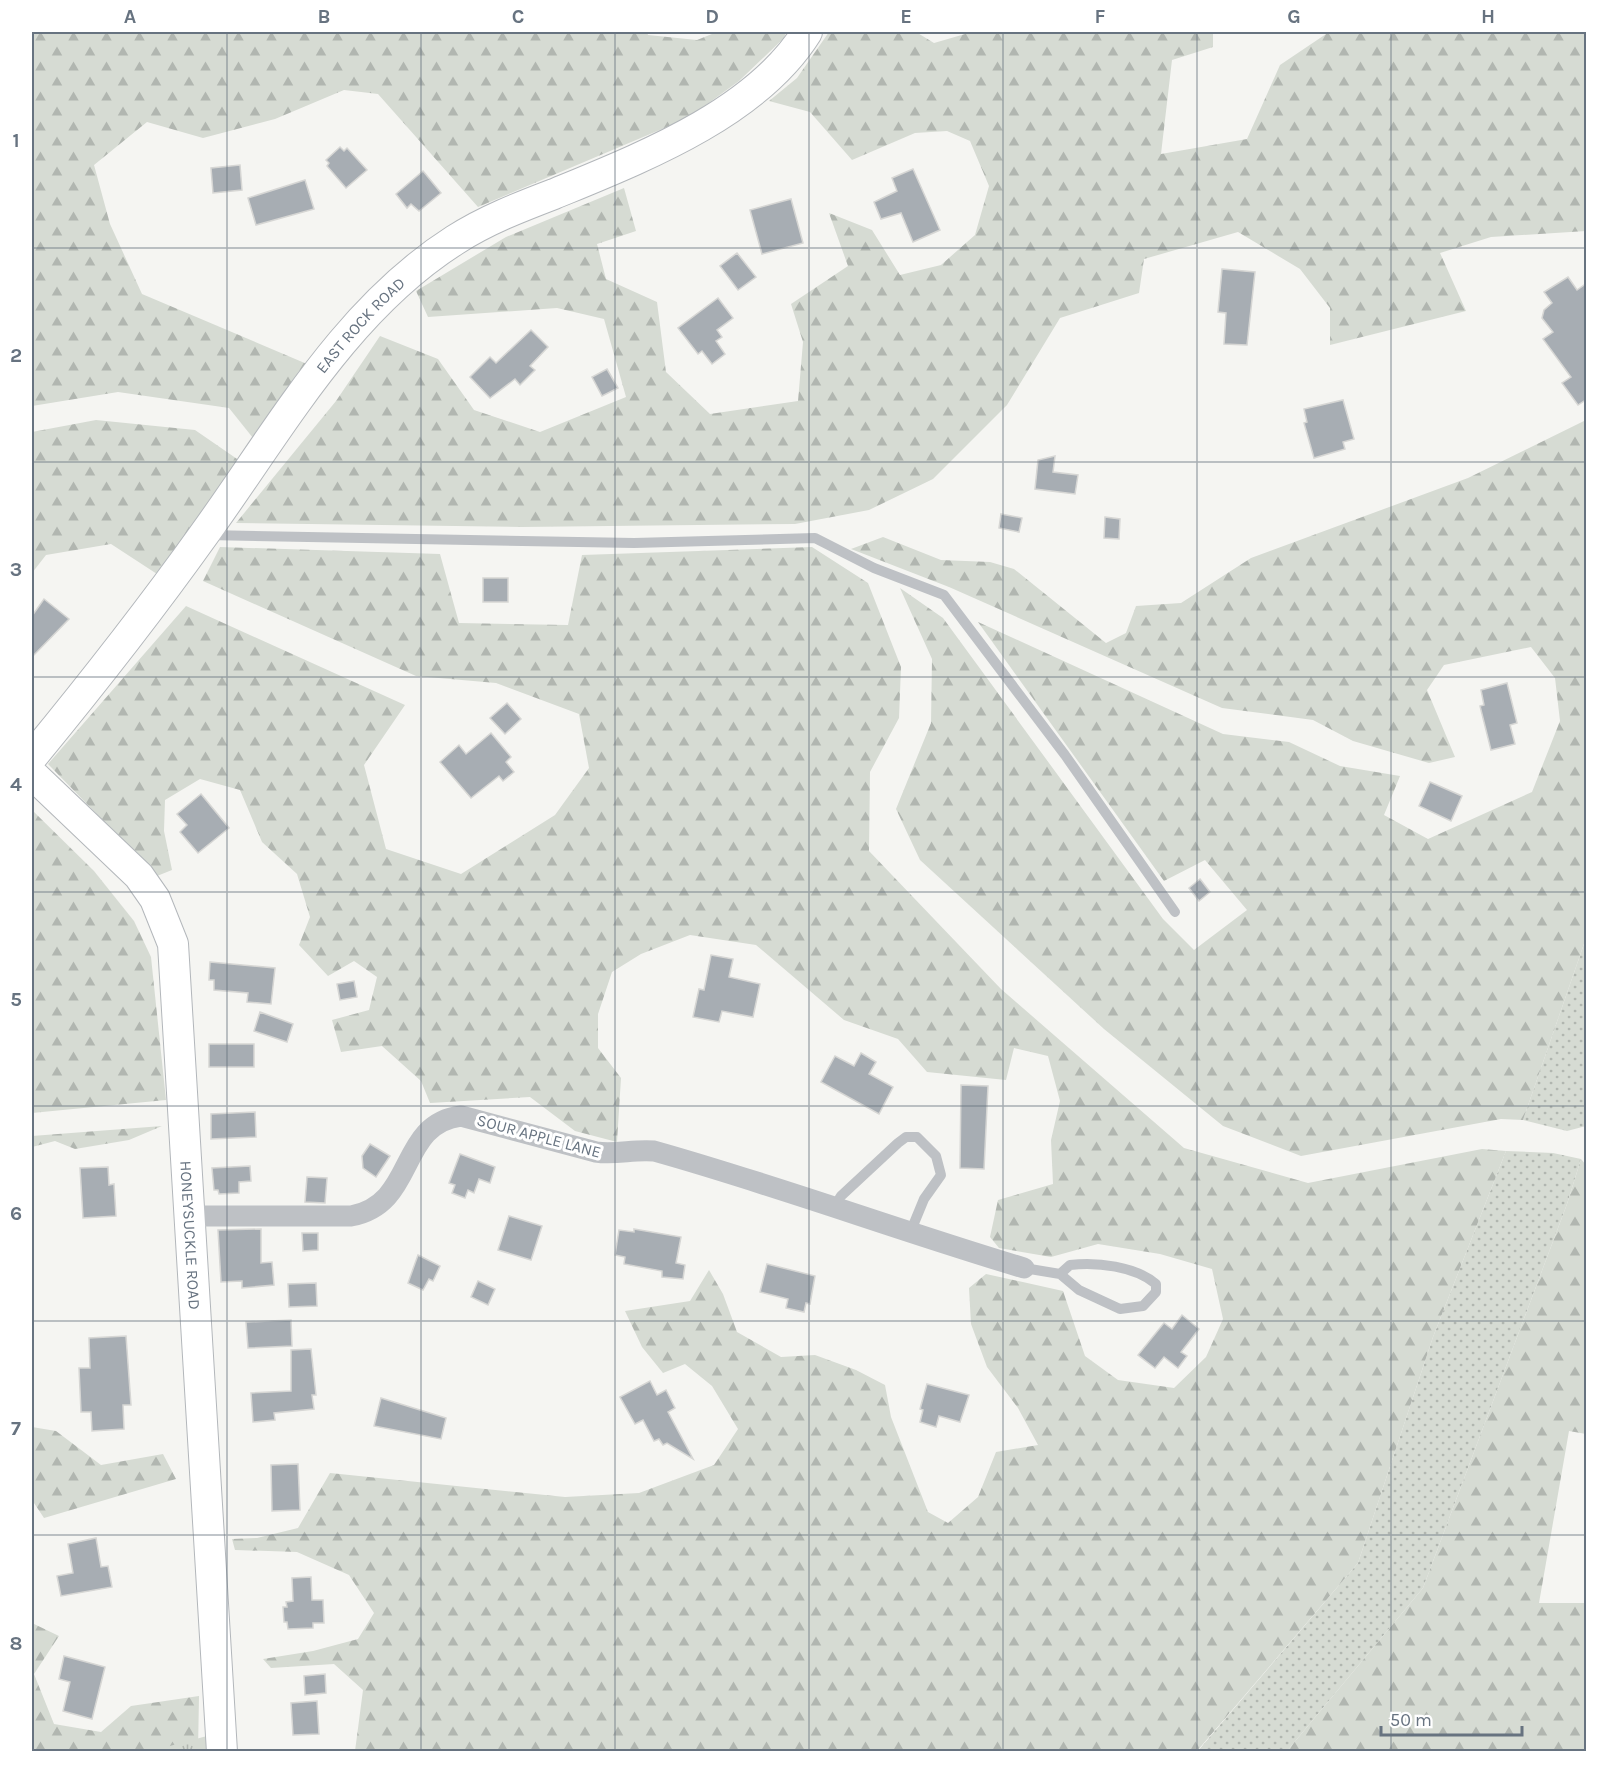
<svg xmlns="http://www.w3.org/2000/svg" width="1618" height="1783" viewBox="0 0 1618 1783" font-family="Karla,sans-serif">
<defs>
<pattern id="grass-dots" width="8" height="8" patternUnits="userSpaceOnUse" patternTransform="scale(1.5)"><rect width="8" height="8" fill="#d6dbd3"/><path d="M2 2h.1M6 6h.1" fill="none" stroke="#b1b6b0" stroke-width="1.8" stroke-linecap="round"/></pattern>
<pattern id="forest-firs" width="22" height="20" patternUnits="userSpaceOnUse" patternTransform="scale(1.5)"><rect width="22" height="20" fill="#d6dbd3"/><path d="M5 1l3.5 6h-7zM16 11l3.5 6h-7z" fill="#b1b6b0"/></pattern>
<pattern id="park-tufts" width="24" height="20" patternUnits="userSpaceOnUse" patternTransform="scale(1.5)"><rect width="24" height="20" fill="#d6dbd3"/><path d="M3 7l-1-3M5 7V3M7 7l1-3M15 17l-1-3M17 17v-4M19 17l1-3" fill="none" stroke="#b1b6b0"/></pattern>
</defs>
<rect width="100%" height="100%" fill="#f5f5f2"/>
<g fill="url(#grass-dots)">
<path d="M 1586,938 L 1586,1126 L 1567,1131 L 1523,1120 Z"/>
<path d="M 1506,1151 L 1553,1153 L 1581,1159 L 1567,1204 L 1423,1588 L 1287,1751 L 1197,1752 L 1358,1563 L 1433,1337 Z"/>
</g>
<g fill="url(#forest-firs)">
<path d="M 32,32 L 647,32 L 648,35 L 697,40 L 717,32 L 786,32 L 784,38 L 739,81 L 688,118 L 478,207 L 378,94 L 344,90 L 275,119 L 203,138 L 147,122 L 94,165 L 110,224 L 142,294 L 307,364 L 253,438 L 229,408 L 118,392 L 32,406 Z"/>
<path d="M 829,32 L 916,32 L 934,43 L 972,32 L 1213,32 L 1213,47 L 1172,60 L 1161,154 L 1247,139 L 1280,65 L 1329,32 L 1586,32 L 1586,231 L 1491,237 L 1440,253 L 1466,311 L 1330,345 L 1330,308 L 1300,269 L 1238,232 L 1144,259 L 1139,293 L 1060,318 L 1007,405 L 933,479 L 869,510 L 795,524 L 521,527 L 236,523 L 336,401 L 380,336 L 438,359 L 474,410 L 540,432 L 626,397 L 604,319 L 557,308 L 428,317 L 416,291 L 506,237 L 624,188 L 636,231 L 597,244 L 606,279 L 657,302 L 666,372 L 710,414 L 798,401 L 803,342 L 791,304 L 848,266 L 829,213 L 872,230 L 900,275 L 941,265 L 975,235 L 989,186 L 970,141 L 947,131 L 915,133 L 852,160 L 810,112 L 769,101 L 797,78 Z"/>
<path d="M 96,420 L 195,430 L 240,461 L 157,574 L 111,544 L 46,555 L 32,573 L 32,432 Z"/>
<path d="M 1586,420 L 1586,938 L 1523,1120 L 1501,1119 L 1301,1156 L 1223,1126 L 1104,1029 L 920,860 L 896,809 L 931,723 L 932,659 L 900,588 L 943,618 L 1163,919 L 1194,950 L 1247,910 L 1205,860 L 1164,881 L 978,622 L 1223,734 L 1289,742 L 1340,766 L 1400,776 L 1384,815 L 1428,839 L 1532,792 L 1560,721 L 1555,678 L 1531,647 L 1444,665 L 1427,690 L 1455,757 L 1429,763 L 1353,741 L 1313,720 L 1222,708 L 949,587 L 851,549 L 883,537 L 941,560 L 990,562 L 1014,569 L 1106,643 L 1126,633 L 1136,606 L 1181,603 L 1251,558 L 1468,478 Z"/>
<path d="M 220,547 L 440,554 L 459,623 L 568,625 L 582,555 L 812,547 L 868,583 L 901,667 L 899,718 L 870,772 L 869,851 L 1001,989 L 1184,1148 L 1308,1183 L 1482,1149 L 1506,1151 L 1433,1337 L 1358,1563 L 1197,1751 L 355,1751 L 363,1690 L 334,1664 L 271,1668 L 263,1659 L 313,1651 L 358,1639 L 374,1613 L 349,1575 L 297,1552 L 235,1550 L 232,1539 L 257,1538 L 298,1528 L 330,1473 L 565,1497 L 639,1493 L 714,1465 L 738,1429 L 712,1386 L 685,1364 L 663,1373 L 642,1347 L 625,1311 L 690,1301 L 709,1270 L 723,1294 L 737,1332 L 781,1357 L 815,1355 L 856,1370 L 885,1385 L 891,1417 L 928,1512 L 948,1523 L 978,1497 L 996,1452 L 1038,1445 L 1018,1408 L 987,1367 L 971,1324 L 969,1288 L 986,1274 L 1063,1291 L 1085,1356 L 1118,1380 L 1174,1388 L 1206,1357 L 1223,1319 L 1212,1269 L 1160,1254 L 1098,1244 L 1051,1257 L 999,1248 L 990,1237 L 998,1200 L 1053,1184 L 1051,1140 L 1060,1101 L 1048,1056 L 1014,1048 L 1006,1080 L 927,1072 L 898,1039 L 844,1020 L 756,945 L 690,935 L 641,954 L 612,972 L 598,1014 L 598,1048 L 621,1078 L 617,1142 L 575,1131 L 530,1097 L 430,1103 L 421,1081 L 382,1046 L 341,1052 L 332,1020 L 369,1010 L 377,977 L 354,961 L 328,976 L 299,945 L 310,917 L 297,874 L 262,842 L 240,790 L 200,779 L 165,800 L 164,831 L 172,870 L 157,876 L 48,764 L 186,606 L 405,705 L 364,765 L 386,849 L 461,874 L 555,815 L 589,768 L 579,714 L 496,683 L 416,676 L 203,581 Z"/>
<path d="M 32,810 L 94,871 L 134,921 L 151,957 L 166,1100 L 32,1113 Z"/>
<path d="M 162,1126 L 129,1140 L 75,1149 L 55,1141 L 32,1147 L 32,1136 Z"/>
<path d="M 1581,1159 L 1586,1165 L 1586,1434 L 1569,1431 L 1539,1603 L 1586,1603 L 1586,1751 L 1287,1751 L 1423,1588 L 1567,1204 Z"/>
<path d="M 32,1427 L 56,1431 L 101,1465 L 163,1454 L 176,1479 L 44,1518 L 32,1500 Z"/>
<path d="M 32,1623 L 59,1636 L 34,1674 L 54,1724 L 101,1732 L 131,1706 L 199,1696 L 198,1751 L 32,1752 Z"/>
</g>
<path fill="url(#park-tufts)" d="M 207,1736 L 208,1751 L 151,1751 Z"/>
<g fill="#a7adb3" stroke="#d6d6d4" stroke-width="1.5">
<path d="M 340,147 L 344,151 L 347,148 L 367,170 L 346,188 L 327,166 L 329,163 L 326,160 Z"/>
<path d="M 240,165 L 242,190 L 213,193 L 211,168 Z"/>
<path d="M 913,169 L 940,230 L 913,242 L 901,213 L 881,219 L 874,202 L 897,191 L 892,178 Z"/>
<path d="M 423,171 L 441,193 L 419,211 L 411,204 L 407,208 L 396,194 Z"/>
<path d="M 305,180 L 314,209 L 256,225 L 248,198 Z"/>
<path d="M 791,199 L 803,243 L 762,254 L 750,210 Z"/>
<path d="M 737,253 L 756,277 L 738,290 L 720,266 Z"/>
<path d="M 1222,269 L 1255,272 L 1247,345 L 1224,344 L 1226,313 L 1218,312 Z"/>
<path d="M 1568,277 L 1577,290 L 1587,283 L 1587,399 L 1578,405 L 1562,383 L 1571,377 L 1543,339 L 1553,332 L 1542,318 L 1544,310 L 1552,303 L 1544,292 Z"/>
<path d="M 718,298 L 733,318 L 717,330 L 722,337 L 716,341 L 725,354 L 712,364 L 702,351 L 698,354 L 678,328 Z"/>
<path d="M 531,330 L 548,347 L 530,366 L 535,370 L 520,385 L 515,379 L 490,398 L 470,377 L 490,357 L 496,363 Z"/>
<path d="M 607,369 L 618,388 L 602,396 L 592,377 Z"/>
<path d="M 1343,400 L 1354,439 L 1343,442 L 1345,449 L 1314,458 L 1304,423 L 1307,422 L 1304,409 Z"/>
<path d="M 1055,456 L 1053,472 L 1078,475 L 1075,494 L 1035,489 L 1038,460 Z"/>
<path d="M 1001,514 L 1022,518 L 1019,532 L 999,528 Z"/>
<path d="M 1105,517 L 1120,519 L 1119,539 L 1104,538 Z"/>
<rect x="483" y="578" width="25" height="24"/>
<path d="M 44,599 L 69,619 L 32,657 L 32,616 Z"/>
<path d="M 1507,683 L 1517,723 L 1510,725 L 1515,744 L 1491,750 L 1480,706 L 1484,705 L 1481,690 Z"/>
<path d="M 507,703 L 521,719 L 505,734 L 490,718 Z"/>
<path d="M 491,733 L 511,757 L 506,762 L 514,772 L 503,781 L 499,776 L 471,798 L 440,762 L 459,745 L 466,754 Z"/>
<path d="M 1430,782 L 1462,796 L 1451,821 L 1419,806 Z"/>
<path d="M 201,794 L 229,828 L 198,853 L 180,832 L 187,825 L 177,814 Z"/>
<path d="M 1200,879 L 1210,892 L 1199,901 L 1189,888 Z"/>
<path d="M 711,955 L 733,959 L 729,977 L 760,984 L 753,1017 L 722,1011 L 719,1022 L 693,1017 L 699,989 L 704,990 Z"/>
<path d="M 210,962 L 275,968 L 271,1004 L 247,1002 L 248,993 L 214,990 L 214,980 L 209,980 Z"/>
<path d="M 354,981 L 357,997 L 340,1000 L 337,984 Z"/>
<path d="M 260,1012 L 293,1024 L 287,1042 L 254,1031 Z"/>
<rect x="209" y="1044" width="45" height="23"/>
<path d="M 861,1053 L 876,1062 L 869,1074 L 893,1087 L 879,1114 L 821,1082 L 835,1056 L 854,1066 Z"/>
<path d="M 961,1085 L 988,1086 L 984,1169 L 960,1168 Z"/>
<path d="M 255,1112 L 256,1137 L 211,1139 L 211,1114 Z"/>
<path d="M 370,1144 L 390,1156 L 376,1177 L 363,1168 L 362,1156 Z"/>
<path d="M 460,1154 L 495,1167 L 490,1183 L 479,1179 L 474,1193 L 468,1190 L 465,1198 L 452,1193 L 455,1185 L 449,1183 Z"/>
<path d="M 250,1166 L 251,1181 L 239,1182 L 239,1193 L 219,1194 L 218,1190 L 214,1190 L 212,1168 Z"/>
<path d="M 108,1167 L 109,1185 L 114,1184 L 116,1216 L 83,1218 L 80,1168 Z"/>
<path d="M 307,1177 L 327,1178 L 325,1203 L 305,1202 Z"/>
<path d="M 509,1216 L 542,1226 L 531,1260 L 498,1250 Z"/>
<path d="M 261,1229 L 261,1263 L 272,1262 L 274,1285 L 242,1288 L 242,1281 L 221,1282 L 218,1230 Z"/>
<path d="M 634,1229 L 681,1237 L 676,1263 L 685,1265 L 683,1279 L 662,1277 L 662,1271 L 624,1264 L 625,1257 L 615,1255 L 619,1230 L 634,1232 Z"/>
<path d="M 302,1233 L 318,1233 L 318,1250 L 303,1251 Z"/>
<path d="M 418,1255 L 440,1266 L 433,1281 L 429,1279 L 423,1290 L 408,1283 Z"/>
<path d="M 767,1264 L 815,1276 L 810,1304 L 806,1303 L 804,1312 L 786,1308 L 788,1299 L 760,1292 Z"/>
<path d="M 478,1281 L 495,1289 L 488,1305 L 471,1297 Z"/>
<path d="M 316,1283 L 317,1306 L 289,1307 L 288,1284 Z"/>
<path d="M 1182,1315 L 1199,1329 L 1181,1352 L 1187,1356 L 1178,1368 L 1164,1357 L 1155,1368 L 1138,1355 L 1164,1323 L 1172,1329 Z"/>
<path d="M 291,1320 L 292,1346 L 248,1348 L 246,1322 Z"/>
<path d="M 126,1336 L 131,1405 L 123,1405 L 124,1429 L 92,1431 L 91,1412 L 81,1412 L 79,1368 L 90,1368 L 89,1338 Z"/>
<path d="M 311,1349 L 316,1395 L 312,1395 L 314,1409 L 274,1413 L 275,1420 L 253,1422 L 251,1393 L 291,1391 L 291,1350 Z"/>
<path d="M 650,1381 L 657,1395 L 666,1390 L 675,1408 L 668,1412 L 693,1459 L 667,1443 L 663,1445 L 659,1439 L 654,1441 L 643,1420 L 635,1424 L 620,1397 Z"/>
<path d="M 927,1384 L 969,1395 L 960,1422 L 939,1416 L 936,1427 L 920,1422 L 923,1410 L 920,1409 Z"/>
<path d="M 381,1398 L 446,1418 L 441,1439 L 374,1426 Z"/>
<path d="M 298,1464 L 300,1510 L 272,1511 L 271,1465 Z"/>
<path d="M 96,1538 L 101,1567 L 108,1566 L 112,1587 L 61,1596 L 57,1576 L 73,1573 L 68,1544 Z"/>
<path d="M 311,1577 L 312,1600 L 323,1600 L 324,1623 L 313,1623 L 313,1628 L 288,1629 L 287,1622 L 284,1622 L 283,1607 L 287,1607 L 286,1602 L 293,1601 L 292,1578 Z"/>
<path d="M 64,1656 L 105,1667 L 92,1719 L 63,1711 L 70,1682 L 59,1679 Z"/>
<path d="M 325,1674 L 326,1693 L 305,1695 L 304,1676 Z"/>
<path d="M 317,1701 L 319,1734 L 293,1735 L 291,1703 Z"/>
</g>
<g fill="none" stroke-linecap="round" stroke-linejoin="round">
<g stroke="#b3b7bb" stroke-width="32">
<g id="secondary">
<path id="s1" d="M 32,757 C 92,684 150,610 205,533 C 280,429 345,310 455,240 C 486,220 520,207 554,194 C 641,158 756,114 807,32"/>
<path id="s2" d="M 32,774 L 139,876 L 155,899 L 173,944 L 222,1752"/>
</g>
</g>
<g stroke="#bec1c5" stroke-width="10">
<path d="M 207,535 L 634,543 L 815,538 L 874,568 L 944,595 L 1065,755 L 1175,912"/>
<path d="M 834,1207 L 841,1196 L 898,1143 L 906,1137 L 917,1137 L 936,1156 L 941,1175 L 924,1199 L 910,1233"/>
<path d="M 1024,1268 L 1060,1274 L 1079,1290 L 1120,1309 L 1143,1306 L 1156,1292 L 1156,1284 C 1135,1266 1097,1262 1070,1265 L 1060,1274"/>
</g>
<path stroke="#bec1c5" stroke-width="21" d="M 191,1216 L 351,1216 C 417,1204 397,1124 461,1116 L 596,1152 C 616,1155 634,1149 654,1151 C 779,1186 900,1231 1024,1268"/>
<use href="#secondary" stroke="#fff" stroke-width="30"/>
</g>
<path fill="none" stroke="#677380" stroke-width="1.5" stroke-opacity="0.55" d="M 227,32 L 227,1752M 421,32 L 421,1752M 615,32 L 615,1752M 809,32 L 809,1752M 1003,32 L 1003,1752M 1197,32 L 1197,1752M 1391,32 L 1391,1752M 32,248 L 1586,248M 32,462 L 1586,462M 32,677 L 1586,677M 32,892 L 1586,892M 32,1106 L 1586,1106M 32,1321 L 1586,1321M 32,1535 L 1586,1535"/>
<g text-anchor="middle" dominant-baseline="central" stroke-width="6" stroke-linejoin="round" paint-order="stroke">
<g font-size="16" fill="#677380" stroke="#fff">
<text stroke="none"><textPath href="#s1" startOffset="543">EAST ROCK ROAD</textPath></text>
<text transform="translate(539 1136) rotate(15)">SOUR APPLE LANE</text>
<text stroke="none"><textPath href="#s2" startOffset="516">HONEYSUCKLE ROAD</textPath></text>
</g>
</g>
<rect width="1618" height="1783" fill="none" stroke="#ffffff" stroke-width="66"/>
<path d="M1381 1726v9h141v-9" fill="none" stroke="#677380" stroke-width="3"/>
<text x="1390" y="1726" font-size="18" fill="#677380" stroke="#ffffff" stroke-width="4.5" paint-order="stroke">50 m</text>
<rect x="33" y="33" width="1552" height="1717" fill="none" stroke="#677380" stroke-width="2"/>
<g font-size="20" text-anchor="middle" font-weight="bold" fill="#677380">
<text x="130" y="23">A</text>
<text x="324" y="23">B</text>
<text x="518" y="23">C</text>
<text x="712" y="23">D</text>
<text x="906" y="23">E</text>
<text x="1100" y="23">F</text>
<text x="1294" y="23">G</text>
<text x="1488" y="23">H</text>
<text x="16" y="147">1</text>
<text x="16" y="362">2</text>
<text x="16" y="576">3</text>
<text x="16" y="791">4</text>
<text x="16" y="1006">5</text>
<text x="16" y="1220">6</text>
<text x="16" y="1435">7</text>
<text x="16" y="1650">8</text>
</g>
</svg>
